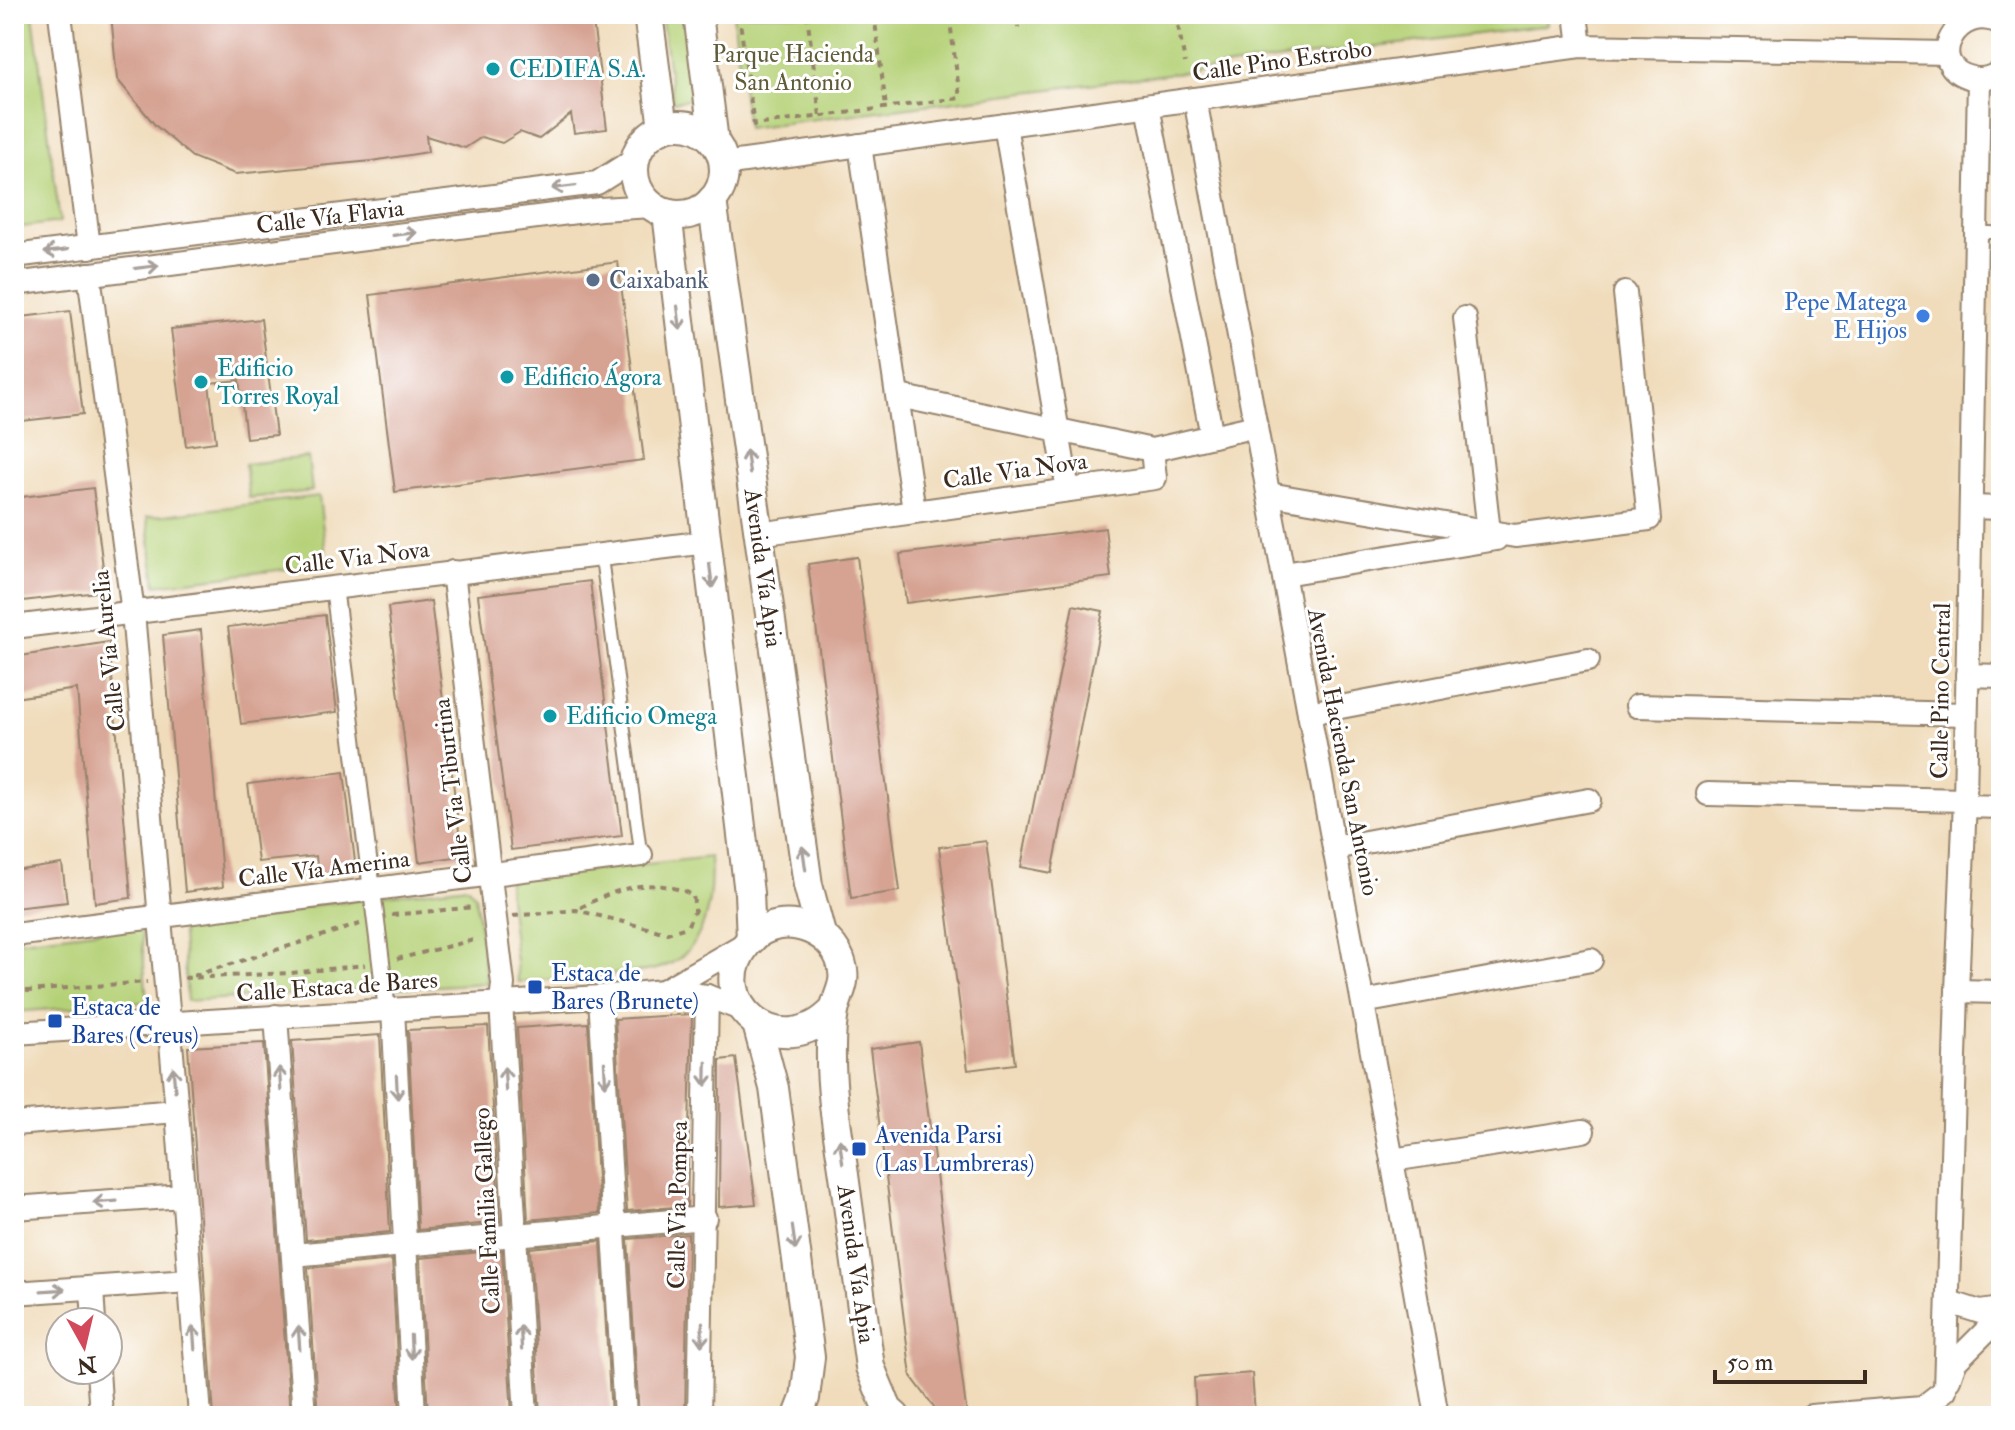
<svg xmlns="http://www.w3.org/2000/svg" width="2015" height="1430" viewBox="0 0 2015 1430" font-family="'IM FELL Double Pica',serif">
<rect width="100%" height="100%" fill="#fff"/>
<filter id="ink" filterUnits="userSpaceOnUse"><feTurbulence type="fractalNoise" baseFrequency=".0125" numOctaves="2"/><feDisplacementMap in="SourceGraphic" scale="16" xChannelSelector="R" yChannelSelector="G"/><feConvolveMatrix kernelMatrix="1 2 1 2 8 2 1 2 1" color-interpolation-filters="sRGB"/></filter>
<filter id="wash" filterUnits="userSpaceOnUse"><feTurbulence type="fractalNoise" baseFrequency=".006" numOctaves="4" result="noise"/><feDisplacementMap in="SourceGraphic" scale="32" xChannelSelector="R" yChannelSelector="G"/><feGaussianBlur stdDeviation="1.8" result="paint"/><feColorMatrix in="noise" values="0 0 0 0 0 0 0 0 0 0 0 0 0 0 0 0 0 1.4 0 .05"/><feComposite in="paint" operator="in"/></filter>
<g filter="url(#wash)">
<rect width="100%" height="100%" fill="#f0dcbb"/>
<g fill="#b5d177" stroke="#787e4a" stroke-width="2">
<path d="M 14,14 L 33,14 L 60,222 L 14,228 Z"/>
<path d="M 661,14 L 684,14 L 695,99 L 673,102 Z"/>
<path d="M 733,14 L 1547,14 L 1548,25 L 747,128 Z"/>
<path d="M 308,457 L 312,491 L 249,498 L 245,464 Z"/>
<path d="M 319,496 L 327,564 L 156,585 L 147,517 Z"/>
<path d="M 710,857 C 713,893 708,943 672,963 C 653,973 626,973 605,975 C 576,977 547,980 518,982 L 508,887 L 510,879 Z"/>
<path d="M 467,886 L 475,895 L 487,983 L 187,1001 L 181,922 Z"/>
<path d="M 141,925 L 147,1002 L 14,1012 L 14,941 Z"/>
</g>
<g id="blocks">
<g fill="#d6a393">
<path d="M 111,14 L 592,14 L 607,129 L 574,133 L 571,114 L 539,139 L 520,132 L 502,143 L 482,137 L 465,148 L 426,136 L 428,152 L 372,161 L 235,174 L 192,157 L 155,125 L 117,79 Z"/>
<path d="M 618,262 L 644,460 L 395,492 L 370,295 Z"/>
<path d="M 70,311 L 83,414 L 14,422 L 14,318 Z"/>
<path d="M 261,319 L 276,435 L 246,438 L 239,380 L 209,383 L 216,442 L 186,446 L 171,329 Z"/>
<path d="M 93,488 L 106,591 L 14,602 L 14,498 Z"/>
<path d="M 1105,528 L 1111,577 L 906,603 L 900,554 Z"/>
<path d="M 857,557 L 900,891 L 851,898 L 808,564 Z"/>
<path d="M 590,581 L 622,836 L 511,850 L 478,595 Z"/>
<path d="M 431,601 L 462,856 L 419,862 L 388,607 Z"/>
<path d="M 1073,605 L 1103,611 L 1052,873 L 1021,867 Z"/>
<path d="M 325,615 L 337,712 L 241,724 L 228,627 Z"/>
<path d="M 201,630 L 223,887 L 185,892 L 163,635 Z"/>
<path d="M 109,642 L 131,898 L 95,903 L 77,689 L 14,698 L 14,657 Z"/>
<path d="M 344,772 L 356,870 L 318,875 L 316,856 L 258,862 L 248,784 Z"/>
<path d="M 986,841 L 1015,1064 L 968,1070 L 939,847 Z"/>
<path d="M 62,864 L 67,902 L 14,908 L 14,871 Z"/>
<path d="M 692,1014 L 687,1206 L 627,1211 L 615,1019 Z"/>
<path d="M 588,1023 L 599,1213 L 528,1220 L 517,1028 Z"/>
<path d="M 488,1026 L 500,1222 L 418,1230 L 408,1030 Z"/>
<path d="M 380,1035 L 390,1232 L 306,1240 L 292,1041 Z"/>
<path d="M 919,1042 L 967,1416 L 941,1416 L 911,1376 L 870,1049 Z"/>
<path d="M 264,1043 L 290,1416 L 214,1416 L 188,1047 Z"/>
<path d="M 736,1058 L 756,1204 L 719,1207 L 720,1060 Z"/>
<path d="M 688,1234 L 685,1416 L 639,1416 L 628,1239 Z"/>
<path d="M 601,1241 L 611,1416 L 540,1416 L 530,1248 Z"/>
<path d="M 502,1250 L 512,1416 L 428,1416 L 420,1258 Z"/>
<path d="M 392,1260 L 400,1416 L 318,1416 L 308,1268 Z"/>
<path d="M 1252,1373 L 1255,1414 L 1196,1416 L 1194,1378 Z"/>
</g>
</g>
</g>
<g filter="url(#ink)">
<use href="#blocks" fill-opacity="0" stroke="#96836c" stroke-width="2"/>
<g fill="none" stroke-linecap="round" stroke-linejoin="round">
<g stroke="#96836c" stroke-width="15">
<g id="service">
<path d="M 1977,232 L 2001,233"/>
<path d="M 601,554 L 641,855"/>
</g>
</g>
<g stroke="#96836c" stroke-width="20">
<path id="pedestrian" d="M 334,587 L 387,1010"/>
</g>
<g stroke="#96836c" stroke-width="26">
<g id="minor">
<path d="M 60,14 L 89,247"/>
<path d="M 1576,14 L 1580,46"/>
<path d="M 2001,23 C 1958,0 1921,66 1972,78 C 1983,81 1992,78 2001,71"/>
<path d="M 1195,99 L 1392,1160 L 1437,1416"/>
<path d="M 1148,106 L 1212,436"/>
<path d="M 1005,125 L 1068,490"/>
<path d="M 860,145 L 914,511"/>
<path d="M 723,164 L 1580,46 L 1947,53"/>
<path d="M 14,256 L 597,183 L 635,159"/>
<path d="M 89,274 L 133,613 L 177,1111 L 200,1416"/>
<path d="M 14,284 L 600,209 L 653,206"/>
<path d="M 1465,318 L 1489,532"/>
<path d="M 899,396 L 1152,450 L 1256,426"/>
<path d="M 1269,494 L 1515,536 L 1649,519 L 1625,293"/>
<path d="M 1971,507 L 2001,508"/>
<path d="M 759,534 L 1155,478 L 1152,450"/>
<path d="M 453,572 L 503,984 L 501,1002 L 526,1416"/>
<path d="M 1284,574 L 1496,539"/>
<path d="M 14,627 L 707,542"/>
<path d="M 1967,675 L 2001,676"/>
<path d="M 1637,706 L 1966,714"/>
<path d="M 1309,713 L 1588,660"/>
<path d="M 1708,794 L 1965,800"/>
<path d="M 1965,806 L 2001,807"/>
<path d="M 1334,848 L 1589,800"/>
<path d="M 14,935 L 641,855"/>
<path d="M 663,991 L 748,942"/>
<path d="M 1957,991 L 2001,992"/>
<path d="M 600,997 L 625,1416"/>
<path d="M 1363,1002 L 1591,960"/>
<path d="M 393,1009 L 414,1416"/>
<path d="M 276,1016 L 304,1416"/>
<path d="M 14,1033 L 600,997 L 663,991 L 707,996 L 743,1010"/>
<path d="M 14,1124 L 177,1111"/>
<path d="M 1392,1160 L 1583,1131"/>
<path d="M 14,1208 L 183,1196"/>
<path d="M 293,1255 L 705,1218"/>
<path d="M 92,1288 L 94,1322"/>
<path d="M 14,1293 L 189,1281"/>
<path d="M 1949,1302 L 1980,1312 L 2001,1309"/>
<path d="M 98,1370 L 101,1416"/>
<path d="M 1949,1379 L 1955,1362 L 2001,1316"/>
<path d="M 699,1416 L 707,996"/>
<path d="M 1811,1416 L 1923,1407 L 1945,1390 L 1957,991 L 1965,800 L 1979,80"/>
</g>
</g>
<g stroke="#96836c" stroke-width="32">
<g id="tertiary">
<path d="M 648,14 L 663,128"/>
<path d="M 698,14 L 714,142"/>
<circle cx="679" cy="170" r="45"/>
<path d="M 712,200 L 808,885 L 821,934"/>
<path d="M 667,213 L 749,893 L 751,940"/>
<path d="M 834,1010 C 779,1068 703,1001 746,945 C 771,911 825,922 840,959 C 849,983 838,991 834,1012 C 832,1023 831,1037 831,1048 C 830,1091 838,1133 844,1175 C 853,1239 861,1303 870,1367 L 888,1410 L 895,1416"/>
<path d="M 757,1024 L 774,1088 L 810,1357 L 805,1398 L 798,1416"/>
</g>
</g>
<g stroke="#96836c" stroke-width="4" stroke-dasharray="6 6" stroke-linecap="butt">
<path d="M 739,14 L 754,125 L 960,98 L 949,14"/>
<path d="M 807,14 L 820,116"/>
<path d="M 874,14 L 886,107"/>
<path d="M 1016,14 L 1018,28"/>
<path d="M 1176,14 L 1185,63"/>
<path d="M 392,915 L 475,907"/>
<path d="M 513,916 L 576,910 L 667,933 L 687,927 L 695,910 L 693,895 C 650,875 615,889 576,910"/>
<path d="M 360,924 L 186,978 L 291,973 L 365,965"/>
<path d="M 397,959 L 478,939"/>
<path d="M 14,992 L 147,982"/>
</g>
<use href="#service" stroke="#fff" stroke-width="11"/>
<use href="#pedestrian" stroke="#fff" stroke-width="16"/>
<use href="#minor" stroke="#fff" stroke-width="22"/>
<use href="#tertiary" stroke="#fff" stroke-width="28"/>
</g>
<defs><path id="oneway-shaft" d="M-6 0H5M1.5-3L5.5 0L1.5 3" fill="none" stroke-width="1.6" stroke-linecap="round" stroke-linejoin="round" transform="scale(2)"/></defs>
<g stroke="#a79f9a">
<use href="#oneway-shaft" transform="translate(564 187) rotate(173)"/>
<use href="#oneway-shaft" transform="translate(405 234) rotate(-7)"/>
<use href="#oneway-shaft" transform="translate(56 251) rotate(173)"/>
<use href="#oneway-shaft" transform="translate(147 267) rotate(-7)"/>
<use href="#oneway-shaft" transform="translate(679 318) rotate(83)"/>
<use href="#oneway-shaft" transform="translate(748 462) rotate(-98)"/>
<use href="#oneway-shaft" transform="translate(711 576) rotate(83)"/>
<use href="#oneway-shaft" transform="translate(804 858) rotate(-98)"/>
<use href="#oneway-shaft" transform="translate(605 1074) rotate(87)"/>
<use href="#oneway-shaft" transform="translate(706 1074) rotate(91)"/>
<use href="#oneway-shaft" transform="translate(174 1079) rotate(-95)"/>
<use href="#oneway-shaft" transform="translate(280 1079) rotate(-94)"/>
<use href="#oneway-shaft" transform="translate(505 1079) rotate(-93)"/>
<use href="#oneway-shaft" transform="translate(397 1087) rotate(87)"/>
<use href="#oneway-shaft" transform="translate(841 1151) rotate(-98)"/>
<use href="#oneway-shaft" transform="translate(105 1202) rotate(176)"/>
<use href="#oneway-shaft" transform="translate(794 1238) rotate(82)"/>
<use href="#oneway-shaft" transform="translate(53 1290) rotate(-4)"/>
<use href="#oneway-shaft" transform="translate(702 1334) rotate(92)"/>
<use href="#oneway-shaft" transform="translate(194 1338) rotate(-94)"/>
<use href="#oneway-shaft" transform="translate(299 1338) rotate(-94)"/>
<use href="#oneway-shaft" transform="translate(521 1338) rotate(-93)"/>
<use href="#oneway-shaft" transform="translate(411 1347) rotate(87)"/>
</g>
</g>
<g fill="#0f9aa8" stroke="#fff" stroke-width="3">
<circle cx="493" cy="69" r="8"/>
<circle cx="507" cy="377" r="8"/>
<circle cx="201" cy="382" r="8"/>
<circle cx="550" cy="716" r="8"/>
</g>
<circle fill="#5c6f8a" stroke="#fff" stroke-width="3" cx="593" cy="280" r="8"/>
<circle fill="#3f7fe0" stroke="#fff" stroke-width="3" cx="1923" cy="316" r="8"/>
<g fill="#1a4fb4" stroke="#fff" stroke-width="3">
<rect x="527" y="979" width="16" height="16" rx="4"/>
<rect x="47" y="1013" width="16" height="16" rx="4"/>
<rect x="851" y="1141" width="16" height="16" rx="4"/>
</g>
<g text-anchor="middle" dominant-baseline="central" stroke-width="6" stroke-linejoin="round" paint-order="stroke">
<g font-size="24" fill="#605c39" stroke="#fff">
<text x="793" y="54">Parque Hacienda<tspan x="793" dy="28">San Antonio</tspan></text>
</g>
<g font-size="24" fill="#3b2a1e" stroke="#fff">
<text transform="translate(1282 61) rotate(-8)">Calle Pino Estrobo</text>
<text transform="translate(330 217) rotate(-7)">Calle Vía Flavia</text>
<text transform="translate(1015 471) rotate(-8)">Calle Via Nova</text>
<text transform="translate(357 558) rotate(-7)">Calle Via Nova</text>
<text transform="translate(763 568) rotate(82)">Avenida Vía Apia</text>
<text transform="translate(109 651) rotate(-96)">Calle Via Aurelia</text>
<text transform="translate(1941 691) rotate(-89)">Calle Pino Central</text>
<text transform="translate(1343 752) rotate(79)">Avenida Hacienda San Antonio</text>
<text transform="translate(453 791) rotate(-97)">Calle Via Tiburtina</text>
<text transform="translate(324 869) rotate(-7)">Calle Vía Amerina</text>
<text transform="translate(337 987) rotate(-4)">Calle Estaca de Bares</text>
<text transform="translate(678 1205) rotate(-89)">Calle Via Pompea</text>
<text transform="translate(487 1211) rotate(-93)">Calle Familia Gallego</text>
<text transform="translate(856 1264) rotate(82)">Avenida Vía Apia</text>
</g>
<g font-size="24" fill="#0d838f" stroke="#fff" text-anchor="start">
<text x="509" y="69">CEDIFA S.A.</text>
<text x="217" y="368">Edificio<tspan x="217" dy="28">Torres Royal</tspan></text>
<text x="523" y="377">Edificio Ágora</text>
<text x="566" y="716">Edificio Omega</text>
</g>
<g font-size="24" fill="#4e5e75" stroke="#fff" text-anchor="start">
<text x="609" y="280">Caixabank</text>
</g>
<g font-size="24" fill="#366cbe" stroke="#fff" text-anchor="end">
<text x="1907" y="302">Pepe Matega<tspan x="1907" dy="28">E Hijos</tspan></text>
</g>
<g font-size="24" fill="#164399" stroke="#fff" text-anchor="start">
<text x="551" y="973">Estaca de<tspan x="551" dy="28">Bares (Brunete)</tspan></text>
<text x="71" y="1007">Estaca de<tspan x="71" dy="28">Bares (Creus)</tspan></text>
<text x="875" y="1135">Avenida Parsi<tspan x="875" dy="28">(Las Lumbreras)</tspan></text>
</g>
</g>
<rect width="2015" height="1430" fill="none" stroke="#fff" stroke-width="48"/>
<g transform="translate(84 1346) rotate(172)"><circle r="38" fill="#ffffff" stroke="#b1aaa5" stroke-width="2"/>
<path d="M0-6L14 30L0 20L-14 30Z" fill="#d1495b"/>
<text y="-12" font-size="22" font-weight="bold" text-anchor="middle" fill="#3b2a1e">N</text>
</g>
<path d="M1715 1370v12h150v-12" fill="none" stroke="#3b2a1e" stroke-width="4"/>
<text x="1727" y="1370" font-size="24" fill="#3b2a1e" stroke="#ffffff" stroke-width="6" paint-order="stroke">50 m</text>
</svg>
